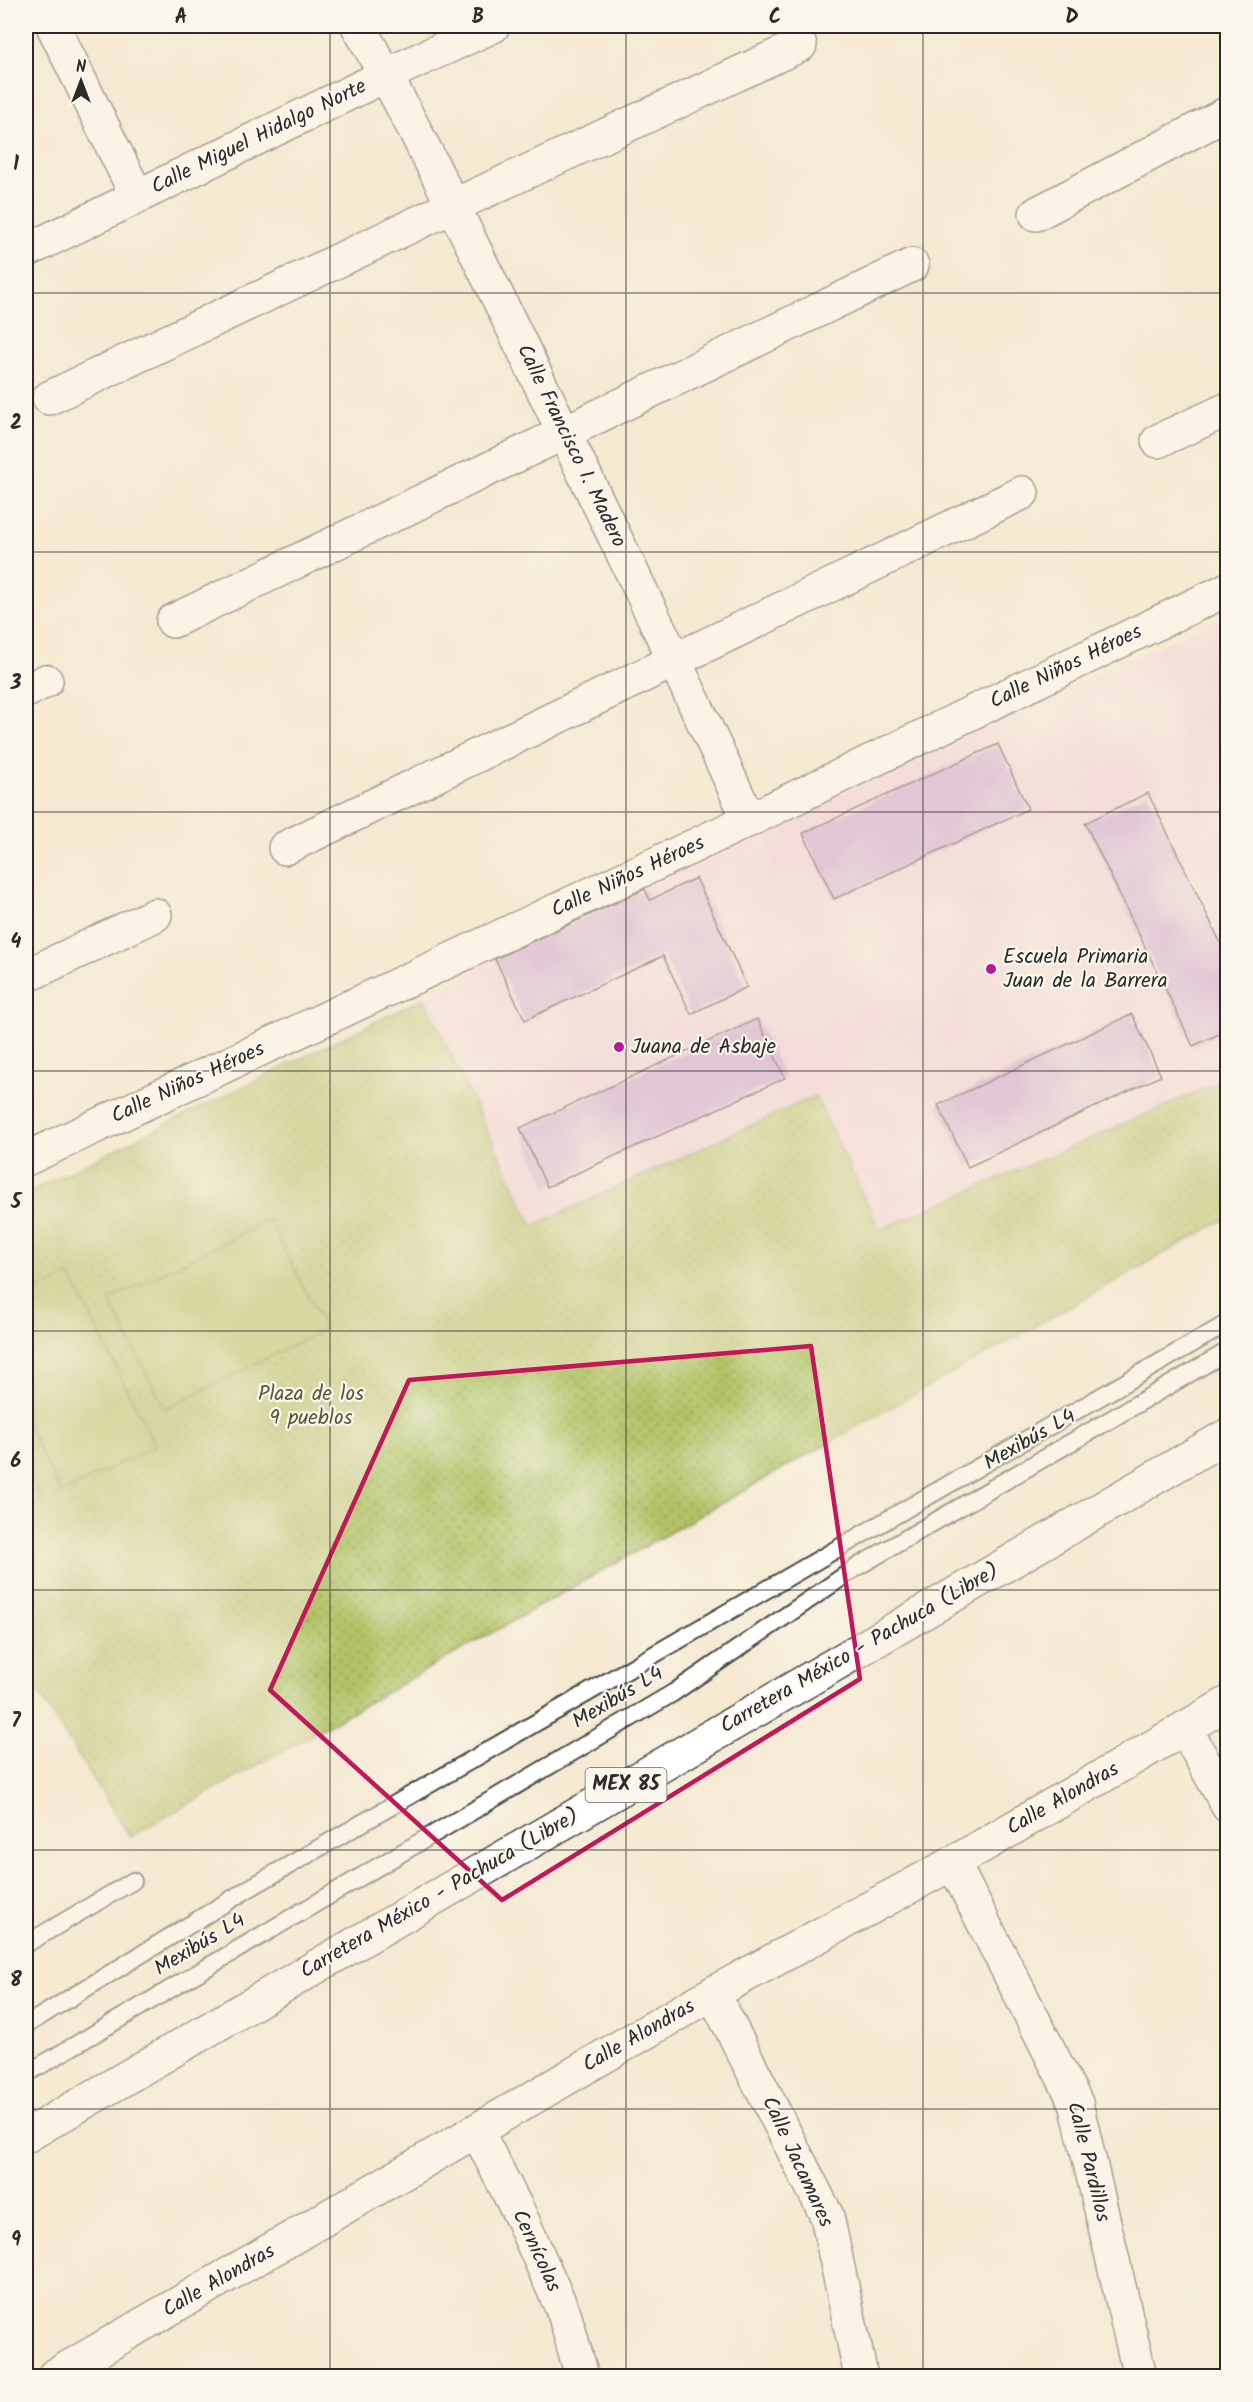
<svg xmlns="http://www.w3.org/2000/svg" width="1253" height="2402" viewBox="0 0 1253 2402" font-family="Kalam,sans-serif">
<defs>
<pattern id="park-dots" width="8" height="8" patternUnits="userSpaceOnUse" patternTransform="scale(1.5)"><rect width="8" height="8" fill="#b1c366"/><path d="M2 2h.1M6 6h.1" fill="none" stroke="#909f54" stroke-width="1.8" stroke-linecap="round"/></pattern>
</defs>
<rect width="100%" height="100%" fill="#fbf7ec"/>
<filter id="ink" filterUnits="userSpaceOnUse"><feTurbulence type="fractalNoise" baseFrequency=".0167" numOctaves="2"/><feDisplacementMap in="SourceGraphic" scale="12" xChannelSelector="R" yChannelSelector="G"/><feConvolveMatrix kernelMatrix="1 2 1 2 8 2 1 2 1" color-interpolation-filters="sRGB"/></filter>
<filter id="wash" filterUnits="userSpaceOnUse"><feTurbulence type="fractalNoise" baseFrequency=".008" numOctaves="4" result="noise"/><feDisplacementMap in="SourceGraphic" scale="24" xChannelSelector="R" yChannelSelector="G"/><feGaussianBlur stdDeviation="1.35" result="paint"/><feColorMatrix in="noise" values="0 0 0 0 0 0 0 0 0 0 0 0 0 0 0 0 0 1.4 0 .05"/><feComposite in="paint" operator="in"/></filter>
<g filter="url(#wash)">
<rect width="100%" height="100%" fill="#f5e9d2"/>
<path fill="#f2cfe1" d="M 1227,614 L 1227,1079 L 880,1230 L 815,1096 L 533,1226 L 424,998 L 495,959 L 645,889 L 701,859 Z"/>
<path fill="url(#park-dots)" stroke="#6e7748" stroke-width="1.5" d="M 424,998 L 533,1226 L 815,1096 L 880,1230 L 1227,1079 L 1227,1218 L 130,1837 L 26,1673 L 26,1193 Z"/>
<g fill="#b1c366" stroke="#6e7748" stroke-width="1.5">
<path d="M 269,1220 L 325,1329 L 165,1409 L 109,1300 Z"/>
<path d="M 70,1275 L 155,1446 L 61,1493 L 26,1421 L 26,1297 Z"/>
<path d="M 26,1466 L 42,1502 L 26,1509 Z"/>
</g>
<g id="blocks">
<g fill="#c99cdc">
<path d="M 998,744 L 1028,809 L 834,899 L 803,833 Z"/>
<path d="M 1148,793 L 1228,958 L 1228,1030 L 1193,1046 L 1085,823 Z"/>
<path d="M 696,878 L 747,987 L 691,1014 L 663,956 L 525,1020 L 495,959 L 645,889 L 650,900 Z"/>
<path d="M 1132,1014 L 1161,1076 L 968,1167 L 938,1105 Z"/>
<path d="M 757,1019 L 785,1078 L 547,1187 L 520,1128 Z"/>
</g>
</g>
</g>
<g filter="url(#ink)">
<use href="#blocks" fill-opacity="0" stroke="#494844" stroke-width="1.5"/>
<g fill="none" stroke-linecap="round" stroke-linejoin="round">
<g stroke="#494844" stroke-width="20">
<g id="lane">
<path d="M 26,1944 L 133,1881"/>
<path d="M 26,2025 L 248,1889 L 1228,1323"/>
<path d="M 26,2074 L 673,1693 L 857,1567 L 1228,1351"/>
</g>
</g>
<g stroke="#494844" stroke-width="36">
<g id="street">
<path d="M 53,26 L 137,196"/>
<path d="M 358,26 C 419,132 471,243 525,353 C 601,508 677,663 749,820"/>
<path d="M 1036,214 L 1228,113"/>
<path d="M 26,251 L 386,75 L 493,26"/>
<path d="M 49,398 L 453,206 L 800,45"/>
<path d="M 1158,441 L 1228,409"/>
<path d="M 173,621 L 912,265"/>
<path d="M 26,691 L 46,681"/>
<path d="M 285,848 L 1022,493"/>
<path d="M 26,976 L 155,915"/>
<path d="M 26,1159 L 749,820 L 1228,589"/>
<path d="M 1185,1728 L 1228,1806"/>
<path d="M 953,1863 L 1076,2103 L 1140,2376"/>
<path d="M 713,1993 L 827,2216 L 861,2376"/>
<path d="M 477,2131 L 520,2215 L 564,2313 L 582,2376"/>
<path d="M 54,2376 L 713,1993 L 953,1863 L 1228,1703"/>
</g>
</g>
<g stroke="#494844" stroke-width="36">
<path id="primary" d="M 26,2136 L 1228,1435"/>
</g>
<use href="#lane" stroke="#fff" stroke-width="16"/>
<use href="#street" stroke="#fff" stroke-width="33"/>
<use href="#primary" stroke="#fff" stroke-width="33"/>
</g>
</g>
<path d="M0 0H1253V2402H0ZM 811,1346 L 860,1679 L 502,1900 L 270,1690 L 409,1380 Z" fill="#f5e9d2" fill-opacity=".55" fill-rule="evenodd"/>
<path fill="none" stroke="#c2185b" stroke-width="4.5" stroke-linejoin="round" d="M 811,1346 L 860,1679 L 502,1900 L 270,1690 L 409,1380 Z"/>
<path fill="none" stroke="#2b2b2b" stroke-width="1.5" stroke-opacity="0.55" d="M 330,26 L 330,2376M 626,26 L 626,2376M 923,26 L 923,2376M 26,293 L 1228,293M 26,552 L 1228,552M 26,812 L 1228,812M 26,1071 L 1228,1071M 26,1331 L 1228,1331M 26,1590 L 1228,1590M 26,1850 L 1228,1850M 26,2109 L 1228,2109"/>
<g fill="#b5179e" stroke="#fbf7ec" stroke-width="2">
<circle cx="991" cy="969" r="6"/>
<circle cx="619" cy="1047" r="6"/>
</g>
<g text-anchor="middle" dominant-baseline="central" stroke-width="4.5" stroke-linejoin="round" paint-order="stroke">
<rect fill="#fbf7ec" stroke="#696865" stroke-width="1.5" x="585.5" y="1768" width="81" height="34" rx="4.5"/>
<g font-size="20" font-weight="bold" fill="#2b2b2b">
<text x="626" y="1785">MEX 85</text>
</g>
<g font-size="21" fill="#2b2b2b" stroke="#fbf7ec">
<text transform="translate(259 137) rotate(-26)">Calle Miguel Hidalgo Norte</text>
<text transform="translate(571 446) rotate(64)">Calle Francisco I. Madero</text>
<text transform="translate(1066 667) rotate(-26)">Calle Niños Héroes</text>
<text transform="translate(628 877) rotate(-25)">Calle Niños Héroes</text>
<text transform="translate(188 1083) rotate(-25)">Calle Niños Héroes</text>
<text transform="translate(1030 1440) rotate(-30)">Mexibús L4</text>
<text transform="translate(860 1649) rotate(-30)">Carretera México - Pachuca (Libre)</text>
<text transform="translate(618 1698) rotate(-31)">Mexibús L4</text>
<text transform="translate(1063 1799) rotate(-30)">Calle Alondras</text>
<text transform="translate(440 1894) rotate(-30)">Carretera México - Pachuca (Libre)</text>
<text transform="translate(200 1945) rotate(-31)">Mexibús L4</text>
<text transform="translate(639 2036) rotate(-30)">Calle Alondras</text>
<text transform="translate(797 2162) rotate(65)">Calle Jacamares</text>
<text transform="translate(1088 2162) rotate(76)">Calle Pardillos</text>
<text transform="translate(536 2251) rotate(65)">Cernícolas</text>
<text transform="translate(219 2281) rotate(-30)">Calle Alondras</text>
</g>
<g font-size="21" fill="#2b2b2b" stroke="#fbf7ec" text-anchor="start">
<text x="1003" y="957">Escuela Primaria<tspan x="1003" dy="24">Juan de la Barrera</tspan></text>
<text x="631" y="1047">Juana de Asbaje</text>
</g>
<g font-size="21" fill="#53593d" stroke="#fbf7ec">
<text x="311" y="1394">Plaza de los<tspan x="311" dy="24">9 pueblos</tspan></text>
</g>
</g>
<rect width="1253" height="2402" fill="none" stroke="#fbf7ec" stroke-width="66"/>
<g transform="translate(81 81)" stroke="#fbf7ec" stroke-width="4.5" paint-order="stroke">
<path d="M0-4.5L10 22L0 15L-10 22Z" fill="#2b2b2b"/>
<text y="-9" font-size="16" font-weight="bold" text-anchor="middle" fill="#2b2b2b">N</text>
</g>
<rect x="33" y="33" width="1187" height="2336" fill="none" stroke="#2b2b2b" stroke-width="2"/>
<g font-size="20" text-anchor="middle" font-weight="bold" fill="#2b2b2b">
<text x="181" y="23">A</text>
<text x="478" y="23">B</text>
<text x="775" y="23">C</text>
<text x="1072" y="23">D</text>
<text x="16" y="170">1</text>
<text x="16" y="429">2</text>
<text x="16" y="689">3</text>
<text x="16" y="948">4</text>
<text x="16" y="1208">5</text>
<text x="16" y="1467">6</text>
<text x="16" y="1727">7</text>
<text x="16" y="1986">8</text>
<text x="16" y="2246">9</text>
</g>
</svg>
